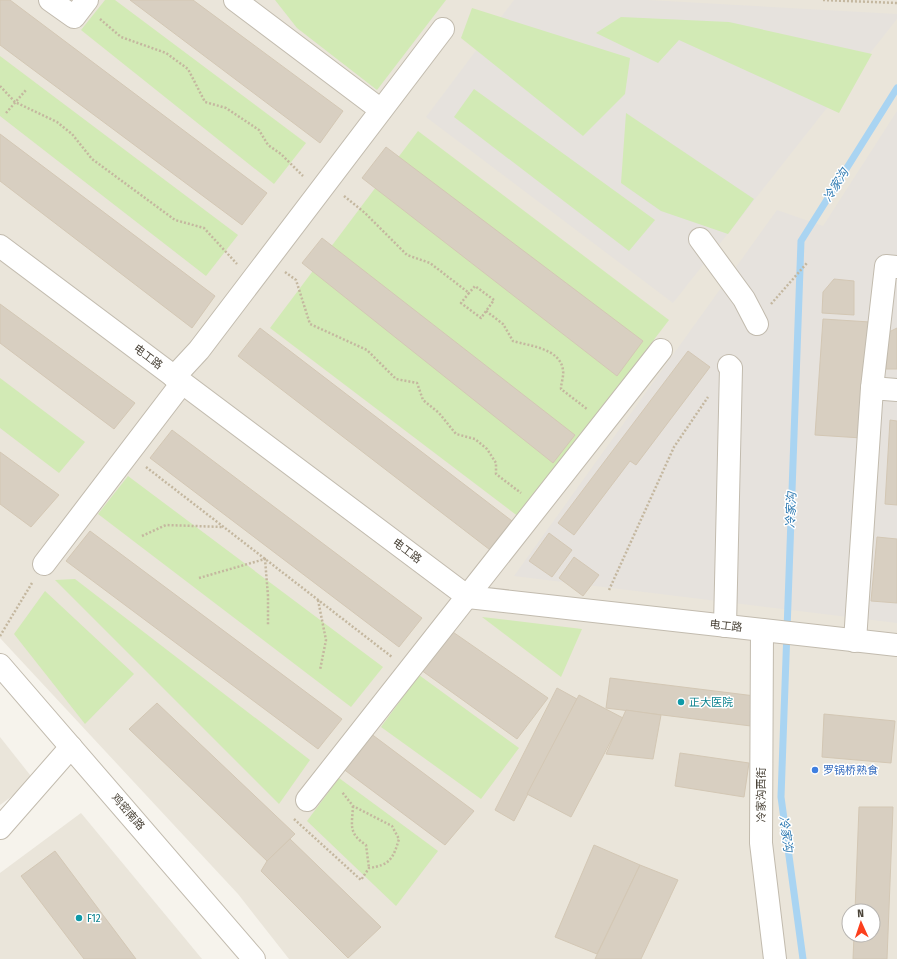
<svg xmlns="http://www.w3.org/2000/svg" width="897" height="959" viewBox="0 0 897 959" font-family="'Fira Sans Condensed','Noto Sans SC',sans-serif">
<rect width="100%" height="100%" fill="#f6f3ec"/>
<g fill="#eae5da" fill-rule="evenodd">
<path d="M 0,0 L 897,0 L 897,959 L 289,959 L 238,894 L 0,638 ZM 849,911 L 873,911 L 873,935 L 849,935 Z"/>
<path d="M 0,737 L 34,780 L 0,805 Z"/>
<path d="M 81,813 L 202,959 L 0,959 L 0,873 Z"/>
</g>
<g fill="#e6e2dd">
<path d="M 514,0 L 648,0 L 897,14 L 897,19 L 673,303 L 426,117 Z"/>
<path d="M 897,111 L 897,623 L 514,576 L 777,210 L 823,226 Z"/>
</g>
<g fill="#d2eab5">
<path d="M 105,0 L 115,0 L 306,143 L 274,184 L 81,30 Z"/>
<path d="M 275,0 L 446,0 L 377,90 L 297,28 Z"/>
<path d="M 472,8 L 630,58 L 625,94 L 583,136 L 461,38 Z"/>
<path d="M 621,17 L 729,22 L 872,54 L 839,113 L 679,40 L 658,63 L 596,33 Z"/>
<path d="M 0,56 L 238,235 L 206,276 L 0,116 Z"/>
<path d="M 474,89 L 655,220 L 629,251 L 454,117 Z"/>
<path d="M 626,113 L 754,199 L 728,234 L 661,211 L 621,183 Z"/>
<path d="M 418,131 L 669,320 L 519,517 L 270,328 Z"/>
<path d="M 0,378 L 85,442 L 59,473 L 0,428 Z"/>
<path d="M 128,476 L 383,667 L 351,707 L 98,514 Z"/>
<path d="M 75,579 L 310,760 L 279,804 L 55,580 Z"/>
<path d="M 45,591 L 134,674 L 85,724 L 14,634 Z"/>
<path d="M 482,617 L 582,629 L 561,677 Z"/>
<path d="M 419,675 L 519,748 L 481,799 L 381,727 Z"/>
<path d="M 339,778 L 438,851 L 396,906 L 307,821 Z"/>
</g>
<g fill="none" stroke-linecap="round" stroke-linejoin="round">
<path stroke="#a9d4f2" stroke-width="7" d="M 803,959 L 781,797 L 801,241 L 897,88"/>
</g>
<g fill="#d8cfc1" stroke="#d3c7b4">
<path d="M 0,0 L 10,0 L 267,193 L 242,225 L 0,45 Z"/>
<path d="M 130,0 L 193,0 L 343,111 L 320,143 Z"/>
<path d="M 0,134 L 215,296 L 192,328 L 0,181 Z"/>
<path d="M 386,147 L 643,341 L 617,376 L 362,178 Z"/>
<path d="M 322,238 L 575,435 L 553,463 L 302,263 Z"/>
<path d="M 834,279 L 854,281 L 854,315 L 822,313 L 823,292 Z"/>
<path d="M 0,304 L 135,403 L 114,429 L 0,343 Z"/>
<path d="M 823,319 L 870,322 L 862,438 L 815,435 Z"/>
<path d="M 260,328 L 516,524 L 494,553 L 238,356 Z"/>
<path d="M 897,328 L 897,369 L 886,369 L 889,332 Z"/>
<path d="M 688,351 L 710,367 L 636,465 L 630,461 L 574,535 L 558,523 Z"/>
<path d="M 890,420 L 897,421 L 897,505 L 885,504 Z"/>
<path d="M 172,430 L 422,618 L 399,647 L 150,458 Z"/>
<path d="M 0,452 L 59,495 L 31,527 L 0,504 Z"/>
<path d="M 90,531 L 342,719 L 318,749 L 66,561 Z"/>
<path d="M 549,533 L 572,550 L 552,577 L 529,561 Z"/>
<path d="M 877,537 L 897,539 L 897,603 L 871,601 Z"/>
<path d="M 574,557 L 599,575 L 583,596 L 559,578 Z"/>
<path d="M 450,630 L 548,698 L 517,739 L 421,670 Z"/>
<path d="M 610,678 L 755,696 L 751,726 L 606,708 Z"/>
<path d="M 557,688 L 577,699 L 514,821 L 495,810 Z"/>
<path d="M 579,695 L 623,718 L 571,817 L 527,794 Z"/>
<path d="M 157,703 L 295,834 L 267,861 L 129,729 Z"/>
<path d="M 626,710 L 661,715 L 653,759 L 606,754 Z"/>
<path d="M 824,714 L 895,721 L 891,763 L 822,757 Z"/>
<path d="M 370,733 L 474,811 L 445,845 L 342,768 Z"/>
<path d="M 680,753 L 749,763 L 744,797 L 675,786 Z"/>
<path d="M 859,807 L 893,807 L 887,959 L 853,959 L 854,935 L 873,935 L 873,911 L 855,911 Z"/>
<path d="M 290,839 L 381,927 L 348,958 L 261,871 L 267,861 Z"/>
<path d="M 594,845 L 640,865 L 597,954 L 555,937 Z"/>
<path d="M 55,851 L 136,959 L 84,959 L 21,876 Z"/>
<path d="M 640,865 L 678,880 L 641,959 L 595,959 Z"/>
</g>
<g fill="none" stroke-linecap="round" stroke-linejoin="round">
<g stroke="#c2bbae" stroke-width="24">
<g id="minor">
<path d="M 50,0 L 74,17 L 87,0"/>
<path d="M 235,0 L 381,110"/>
<path d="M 700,239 L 744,299 L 757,324"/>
<path d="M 0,246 L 468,597 L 897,645"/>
<path d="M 174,377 L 199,350 L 443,29"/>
<path d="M 872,388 L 886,266 L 897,267"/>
<path d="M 44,564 L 182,383"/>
<path d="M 725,626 L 731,368 L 729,366"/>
<path d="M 762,630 L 761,843 L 775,959"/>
<path d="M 855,641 L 872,388 L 897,390"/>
<path d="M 0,665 L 254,959"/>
<path d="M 307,800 L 661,350"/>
<path d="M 0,828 L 71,747"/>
</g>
</g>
<g stroke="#c4b79f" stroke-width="2.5" stroke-dasharray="2 2" stroke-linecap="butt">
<path d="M 823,0 L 897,3"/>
<path d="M 100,19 L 121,37 L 166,53 L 188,69 L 205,102 L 226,108 L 259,130 L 268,145 L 281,154 L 303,176"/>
<path d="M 0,86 L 15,102 L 57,122 L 72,134 L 92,159 L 175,220 L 204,228 L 237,264"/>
<path d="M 6,113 L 26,90"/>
<path d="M 344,196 L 365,213 L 407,255 L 430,263 L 469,293 L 461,303 L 481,318 L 494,300 L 475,286 L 469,293"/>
<path d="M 285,272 L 296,280 L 310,324 L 367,350 L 396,379 L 417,383 L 423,400 L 439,413 L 456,434 L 475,439 L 487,449 L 496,463 L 496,474 L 521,493"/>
<path d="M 771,304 L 807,263"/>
<path d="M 486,311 L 503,324 L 513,341 C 529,346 560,348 563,370 C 564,376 561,383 561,389 L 587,409"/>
<path d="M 146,467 L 392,657"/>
<path d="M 142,536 L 166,525 L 223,527"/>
<path d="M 199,578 L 265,559 L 268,596 L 268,625"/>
<path d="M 609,590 L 674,447 L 708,397"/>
<path d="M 318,600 L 326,640 L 320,670"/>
<path d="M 0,636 L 32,583"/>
<path d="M 353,806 C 352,826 348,833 366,845 L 369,868"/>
<path d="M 294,819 L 361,880 L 369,868 C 390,865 393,859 399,839 L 392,826 L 353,806 L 342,792"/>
</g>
<use href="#minor" stroke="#fff" stroke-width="22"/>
</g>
<g fill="#0f9aa8" stroke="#fff" stroke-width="1.5">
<circle cx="681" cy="702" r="4"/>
<circle cx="79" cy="918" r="4"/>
</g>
<circle fill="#3f7fe0" stroke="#fff" stroke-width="1.5" cx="815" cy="770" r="4"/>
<g text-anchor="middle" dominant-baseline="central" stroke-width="3" stroke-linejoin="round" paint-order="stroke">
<g font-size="11" fill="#4b4439" stroke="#fff">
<text transform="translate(148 357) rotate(37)">电工路</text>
<text transform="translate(407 551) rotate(37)">电工路</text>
<text transform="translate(726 626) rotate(6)">电工路</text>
<text transform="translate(761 795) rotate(-90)">冷家沟西街</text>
<text transform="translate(128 812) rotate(49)">鸡密南路</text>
</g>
<g font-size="11" fill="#0d838f" stroke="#fff" text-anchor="start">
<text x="689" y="702">正大医院</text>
<text x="87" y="918">F12</text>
</g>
<g font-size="11" fill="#366cbe" stroke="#fff" text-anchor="start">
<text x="823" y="770">罗锅桥熟食</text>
</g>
<g font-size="12" font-style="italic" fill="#2e7ab2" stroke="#fff">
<text transform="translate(836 185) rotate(-58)">冷家沟</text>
<text transform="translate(791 510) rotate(-88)">冷家沟</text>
<text transform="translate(786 834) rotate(82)">冷家沟</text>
</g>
</g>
<g transform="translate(861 923) rotate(357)"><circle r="19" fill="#ffffff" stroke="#b7b4b0"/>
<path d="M0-3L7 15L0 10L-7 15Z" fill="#fc3f1d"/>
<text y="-6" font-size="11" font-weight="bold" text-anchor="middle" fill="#4b4439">N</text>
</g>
</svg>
